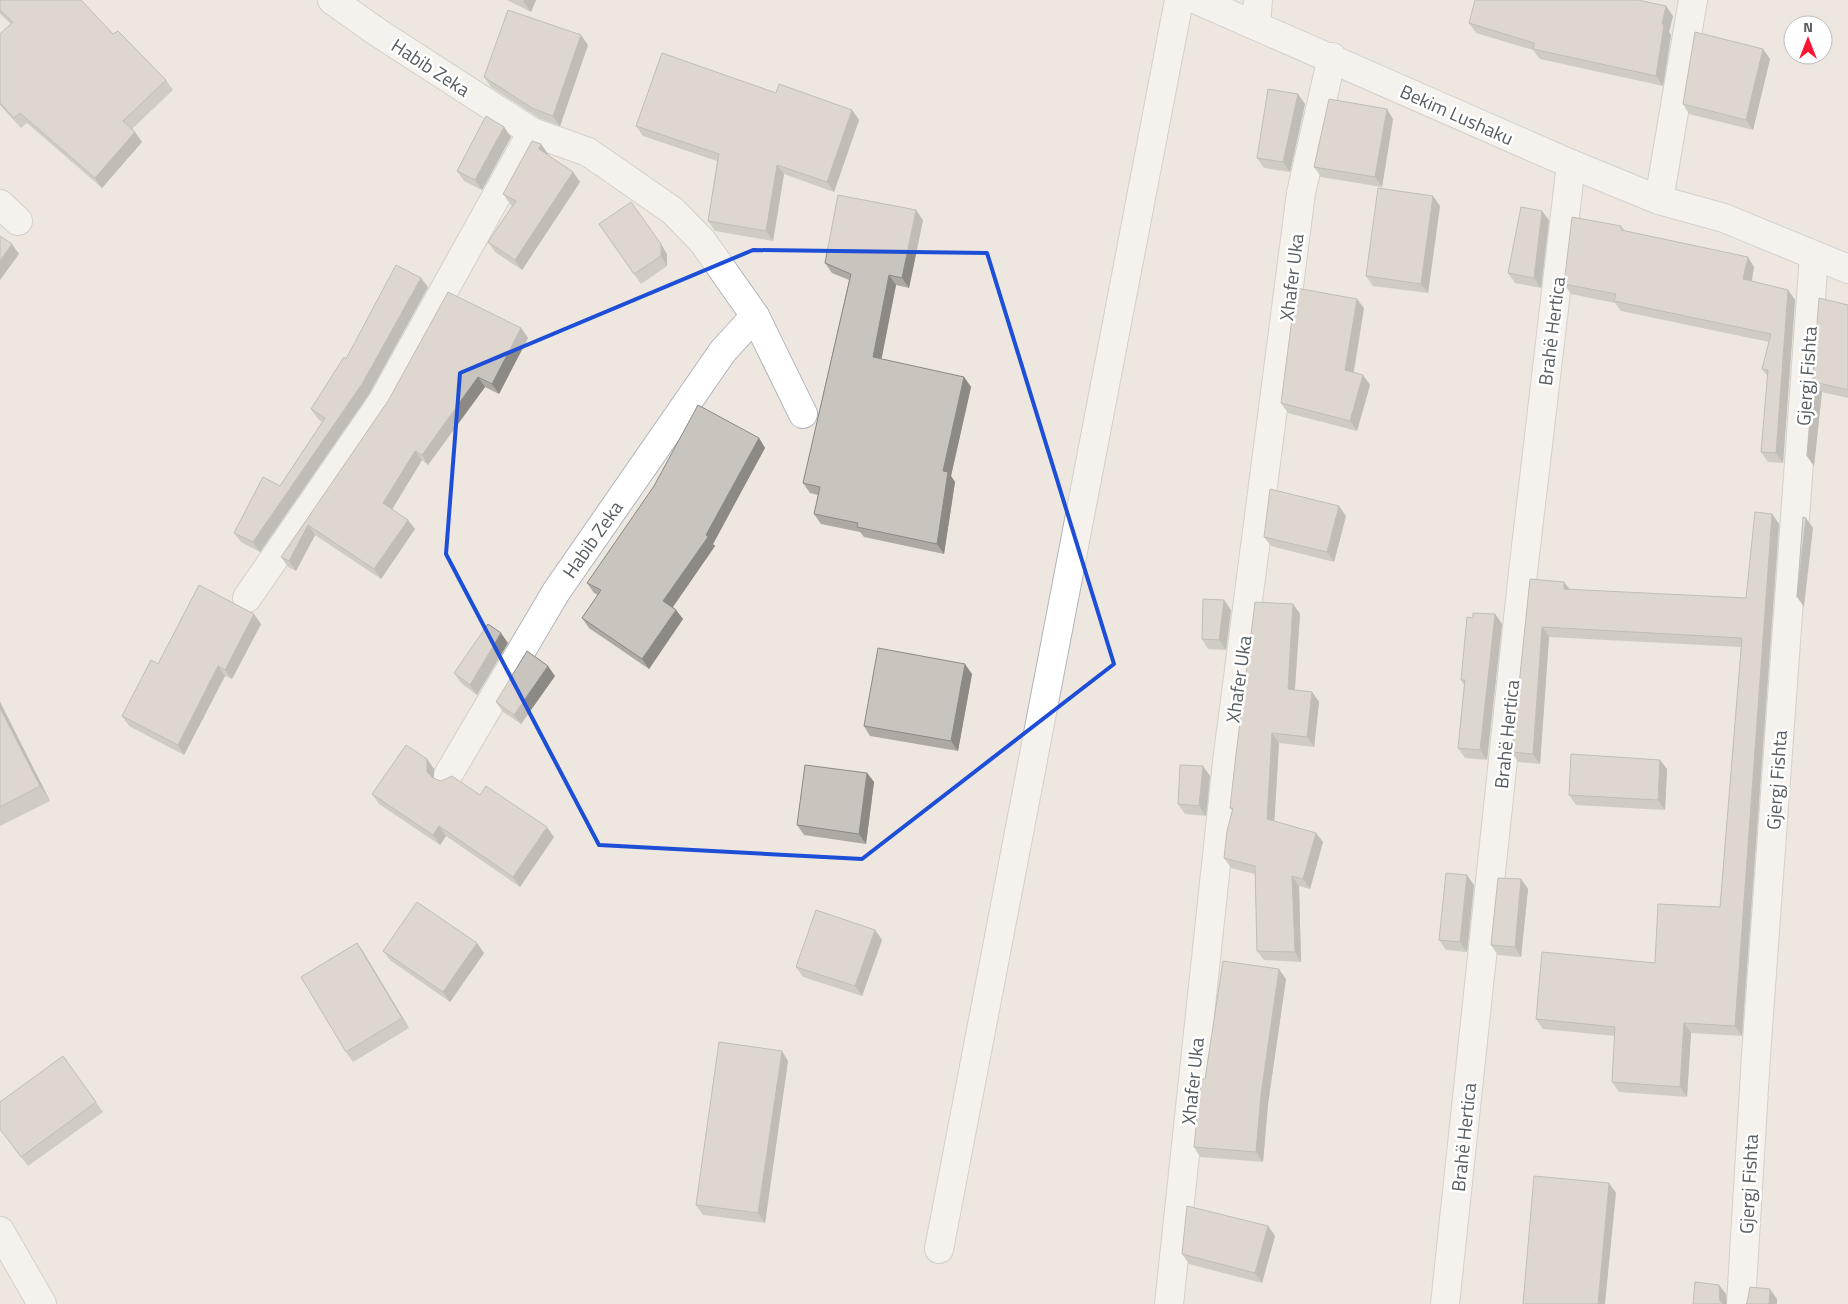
<svg xmlns="http://www.w3.org/2000/svg" width="1848" height="1304" viewBox="0 0 1848 1304" font-family="'Titillium Web',sans-serif">
<rect width="100%" height="100%" fill="#ede7df"/>
<g fill="none" stroke-linecap="round" stroke-linejoin="round">
<g stroke="#b0b5b9" stroke-width="30">
<g id="street">
<path d="M 332,0 L 377,32 L 532,132 L 588,152 L 673,211 L 703,242 L 755,316 L 803,414"/>
<path d="M 1256,25 L 1258,0"/>
<path d="M 1659,200 L 1693,0"/>
<path d="M 0,204 L 18,221"/>
<path d="M 247,598 L 382,402 L 532,132"/>
<path d="M 448,775 L 556,592 L 723,351 L 755,316"/>
<path d="M 939,1249 L 1179,0"/>
<path d="M 1169,1304 L 1227,762 L 1301,193 L 1332,57"/>
<path d="M 1445,1304 L 1523,572 L 1571,164"/>
<path d="M 1741,1304 L 1756,1055 L 1814,256"/>
</g>
</g>
<g stroke="#b1b7bc" stroke-width="30">
<g id="secondary">
<path d="M 1197,0 L 1571,164 L 1659,200 L 1724,218 L 1848,269"/>
<path d="M 0,1231 L 42,1304"/>
</g>
</g>
<use href="#street" stroke="#fff" stroke-width="28"/>
<use href="#secondary" stroke="#fff" stroke-width="28"/>
</g>
<g fill="#aea9a3">
<path d="M 0,0 L 113,34 L 166,80 L 173,90 L 132,129 L 142,142 L 102,188 L 27,123 L 21,128 L 0,105 L 0,34 L 11,24 L 0,14 Z"/>
<path d="M 507,0 L 536,0 L 531,12 Z"/>
<path d="M 1673,16 L 1669,32 L 1671,35 L 1663,86 L 1540,59 L 1533,50 L 1476,33 L 1469,23 Z"/>
<path d="M 588,45 L 560,126 L 539,118 L 491,87 L 484,77 Z"/>
<path d="M 1763,49 L 1770,59 L 1753,130 L 1689,114 L 1683,104 Z"/>
<path d="M 776,93 L 852,110 L 859,120 L 834,192 L 784,174 L 773,241 L 715,231 L 708,221 L 717,161 L 643,136 L 636,126 Z"/>
<path d="M 1305,104 L 1290,172 L 1264,168 L 1257,158 Z"/>
<path d="M 1393,119 L 1382,187 L 1321,177 L 1314,167 Z"/>
<path d="M 504,127 L 511,137 L 482,190 L 464,181 L 457,171 Z"/>
<path d="M 541,144 L 548,154 L 548,155 L 573,172 L 580,182 L 522,270 L 495,252 L 488,242 L 512,206 L 510,204 L 503,194 Z"/>
<path d="M 1440,206 L 1428,293 L 1373,286 L 1366,276 Z"/>
<path d="M 923,220 L 909,288 L 896,285 L 881,359 L 964,377 L 971,387 L 951,476 L 955,482 L 944,554 L 864,537 L 860,532 L 821,524 L 814,514 L 818,495 L 810,493 L 803,483 L 849,280 L 832,273 L 825,263 Z"/>
<path d="M 1549,220 L 1541,288 L 1515,283 L 1508,273 Z"/>
<path d="M 599,224 L 667,254 L 667,266 L 641,284 Z"/>
<path d="M 1621,226 L 1625,231 L 1754,267 L 1752,281 L 1788,290 L 1795,300 L 1783,463 L 1768,462 L 1761,452 L 1768,377 L 1762,369 L 1769,342 L 1621,311 L 1615,303 L 1571,294 L 1564,284 Z"/>
<path d="M 428,287 L 369,394 L 260,552 L 241,542 L 234,533 L 280,486 L 322,422 L 318,419 L 311,409 L 346,359 Z"/>
<path d="M 1819,298 L 1848,305 L 1848,398 L 1822,392 L 1814,466 L 1807,456 Z"/>
<path d="M 1364,308 L 1354,372 L 1370,385 L 1357,431 L 1288,413 L 1281,403 Z"/>
<path d="M 521,328 L 528,338 L 499,394 L 485,387 L 428,465 L 422,460 L 392,509 L 415,529 L 381,579 L 315,535 L 296,571 L 288,567 L 281,557 L 388,401 Z"/>
<path d="M 759,438 L 765,448 L 713,544 L 715,546 L 673,607 L 676,610 L 683,619 L 649,669 L 589,628 L 582,618 L 598,595 L 594,593 L 587,583 Z"/>
<path d="M 1772,514 L 1779,524 L 1742,1036 L 1691,1033 L 1687,1097 L 1619,1092 L 1612,1082 L 1615,1036 L 1543,1029 L 1536,1019 L 1655,963 L 1720,907 L 1741,647 L 1549,637 L 1540,764 L 1518,762 L 1512,752 L 1530,579 L 1564,582 L 1570,590 L 1746,598 Z"/>
<path d="M 1346,516 L 1334,562 L 1271,546 L 1264,537 Z"/>
<path d="M 1293,604 L 1300,614 L 1295,690 L 1312,692 L 1319,702 L 1314,747 L 1279,743 L 1274,821 L 1323,842 L 1310,889 L 1299,886 L 1301,962 L 1264,960 L 1257,951 L 1255,874 L 1231,868 L 1224,858 L 1232,811 L 1230,808 Z"/>
<path d="M 1231,610 L 1226,650 L 1208,649 L 1202,639 Z"/>
<path d="M 1495,614 L 1502,624 L 1487,760 L 1465,758 L 1458,748 L 1464,685 L 1461,680 L 1473,618 Z"/>
<path d="M 261,624 L 232,679 L 225,676 L 184,755 L 129,726 L 122,716 L 158,664 Z"/>
<path d="M 508,643 L 477,695 L 461,683 L 454,673 Z"/>
<path d="M 972,674 L 958,751 L 870,736 L 864,726 Z"/>
<path d="M 555,676 L 521,724 L 503,712 L 496,702 Z"/>
<path d="M 0,702 L 50,801 L 0,826 Z"/>
<path d="M 1660,760 L 1667,769 L 1665,810 L 1576,805 L 1569,795 Z"/>
<path d="M 434,769 L 434,779 L 480,795 L 554,837 L 520,887 L 446,836 L 440,845 L 379,804 L 372,794 Z"/>
<path d="M 867,773 L 874,782 L 866,844 L 804,835 L 797,825 Z"/>
<path d="M 1210,776 L 1206,816 L 1185,814 L 1178,804 Z"/>
<path d="M 1521,879 L 1528,889 L 1521,957 L 1498,955 L 1491,945 Z"/>
<path d="M 1474,885 L 1467,952 L 1446,950 L 1439,940 Z"/>
<path d="M 875,930 L 882,940 L 862,996 L 803,977 L 796,967 Z"/>
<path d="M 357,943 L 364,953 L 409,1028 L 353,1062 L 346,1052 Z"/>
<path d="M 383,951 L 484,953 L 450,1002 L 390,960 Z"/>
<path d="M 1286,979 L 1268,1104 L 1263,1162 L 1200,1157 L 1194,1147 L 1205,1079 Z"/>
<path d="M 63,1056 L 103,1112 L 28,1166 L 0,1129 Z"/>
<path d="M 788,1061 L 765,1223 L 703,1215 L 696,1205 Z"/>
<path d="M 1268,1226 L 1275,1236 L 1262,1283 L 1189,1264 L 1182,1254 Z"/>
</g>
<g fill="#8d8985">
<path d="M 524,0 L 536,0 L 531,12 L 523,1 Z"/>
<path d="M 1666,6 L 1673,16 L 1669,32 L 1671,35 L 1663,86 L 1656,76 L 1662,24 Z"/>
<path d="M 581,35 L 588,45 L 560,126 L 553,116 Z"/>
<path d="M 1763,49 L 1770,59 L 1753,130 L 1746,120 Z"/>
<path d="M 1298,94 L 1305,104 L 1290,172 L 1283,162 Z"/>
<path d="M 1387,109 L 1393,119 L 1382,187 L 1375,177 Z"/>
<path d="M 852,110 L 859,120 L 834,192 L 827,182 Z"/>
<path d="M 504,127 L 511,137 L 482,190 L 475,180 Z"/>
<path d="M 135,132 L 142,142 L 102,188 L 95,178 Z"/>
<path d="M 541,144 L 548,154 L 546,159 L 539,149 Z"/>
<path d="M 777,165 L 784,174 L 773,241 L 766,231 Z"/>
<path d="M 573,172 L 580,182 L 522,270 L 515,260 Z"/>
<path d="M 1433,196 L 1440,206 L 1428,293 L 1421,284 Z"/>
<path d="M 916,210 L 923,220 L 909,288 L 902,278 Z"/>
<path d="M 1542,211 L 1549,220 L 1541,288 L 1534,278 Z"/>
<path d="M 12,244 L 19,254 L 0,280 L 0,261 Z"/>
<path d="M 661,244 L 667,254 L 667,266 L 661,256 Z"/>
<path d="M 1748,257 L 1754,267 L 1750,289 L 1743,279 Z"/>
<path d="M 889,275 L 896,285 L 880,367 L 873,357 Z"/>
<path d="M 421,278 L 428,287 L 369,394 L 260,552 L 253,542 Z"/>
<path d="M 1788,290 L 1795,300 L 1783,463 L 1776,453 Z"/>
<path d="M 1357,299 L 1364,308 L 1352,380 L 1345,370 Z"/>
<path d="M 521,328 L 528,338 L 499,394 L 492,384 Z"/>
<path d="M 1363,375 L 1370,385 L 1357,431 L 1350,421 Z"/>
<path d="M 478,377 L 485,387 L 428,465 L 422,455 Z"/>
<path d="M 964,377 L 971,387 L 951,476 L 955,482 L 944,554 L 937,544 L 943,471 Z"/>
<path d="M 1815,382 L 1822,392 L 1814,466 L 1807,456 Z"/>
<path d="M 759,438 L 765,448 L 713,544 L 715,546 L 670,611 L 663,601 L 706,535 Z"/>
<path d="M 415,451 L 422,460 L 390,513 L 383,503 Z"/>
<path d="M 1339,506 L 1346,516 L 1334,562 L 1327,552 Z"/>
<path d="M 1772,514 L 1779,524 L 1742,1036 L 1735,1026 Z"/>
<path d="M 1806,518 L 1813,528 L 1804,607 L 1797,597 Z"/>
<path d="M 408,520 L 415,529 L 381,579 L 374,569 Z"/>
<path d="M 308,525 L 315,535 L 296,571 L 289,561 Z"/>
<path d="M 1564,582 L 1571,591 L 1564,589 Z"/>
<path d="M 1224,600 L 1231,610 L 1226,650 L 1219,640 Z"/>
<path d="M 1293,604 L 1300,614 L 1294,699 L 1288,689 Z"/>
<path d="M 676,610 L 683,619 L 649,669 L 642,659 Z"/>
<path d="M 254,614 L 261,624 L 232,679 L 225,670 Z"/>
<path d="M 1495,614 L 1502,624 L 1487,760 L 1480,750 Z"/>
<path d="M 1542,627 L 1549,637 L 1540,764 L 1533,754 Z"/>
<path d="M 501,633 L 508,643 L 477,695 L 470,685 Z"/>
<path d="M 965,664 L 972,674 L 958,751 L 951,741 Z"/>
<path d="M 218,666 L 225,676 L 184,755 L 178,745 Z"/>
<path d="M 548,666 L 555,676 L 521,724 L 514,715 Z"/>
<path d="M 1312,692 L 1319,702 L 1314,747 L 1307,737 Z"/>
<path d="M 0,702 L 50,801 L 40,786 L 0,708 Z"/>
<path d="M 1272,733 L 1279,743 L 1274,829 L 1267,819 Z"/>
<path d="M 427,759 L 434,769 L 434,782 L 427,772 Z"/>
<path d="M 1660,760 L 1667,769 L 1665,810 L 1658,800 Z"/>
<path d="M 1203,766 L 1210,776 L 1206,816 L 1199,806 Z"/>
<path d="M 867,773 L 874,782 L 866,844 L 859,834 Z"/>
<path d="M 439,826 L 446,836 L 440,845 L 433,835 Z"/>
<path d="M 547,827 L 554,837 L 520,887 L 513,877 Z"/>
<path d="M 1316,833 L 1323,842 L 1310,889 L 1303,879 Z"/>
<path d="M 1467,875 L 1474,885 L 1467,952 L 1460,942 Z"/>
<path d="M 1292,876 L 1299,886 L 1301,962 L 1295,952 Z"/>
<path d="M 1521,879 L 1528,889 L 1521,957 L 1515,947 Z"/>
<path d="M 875,930 L 882,940 L 862,996 L 855,986 Z"/>
<path d="M 357,943 L 364,953 L 409,1028 L 402,1018 Z"/>
<path d="M 477,943 L 484,953 L 450,1002 L 443,992 Z"/>
<path d="M 1279,969 L 1286,979 L 1268,1104 L 1263,1162 L 1256,1152 L 1261,1094 Z"/>
<path d="M 1684,1023 L 1691,1033 L 1687,1097 L 1680,1087 Z"/>
<path d="M 782,1051 L 788,1061 L 765,1223 L 758,1213 Z"/>
<path d="M 1609,1183 L 1616,1193 L 1605,1304 L 1598,1304 Z"/>
<path d="M 1268,1226 L 1275,1236 L 1262,1283 L 1255,1273 Z"/>
<path d="M 1719,1285 L 1726,1294 L 1727,1304 L 1722,1304 L 1720,1301 Z"/>
<path d="M 1770,1289 L 1777,1299 L 1777,1304 L 1769,1304 Z"/>
</g>
<g fill="#cac4be" stroke="#8d8985">
<path d="M 0,0 L 81,0 L 113,34 L 118,31 L 166,80 L 123,121 L 135,132 L 95,178 L 20,113 L 14,118 L 0,103 L 0,34 L 13,22 L 0,10 Z"/>
<path d="M 1475,0 L 1638,0 L 1666,6 L 1662,24 L 1664,25 L 1656,76 L 1533,49 L 1534,43 L 1469,23 Z"/>
<path d="M 508,10 L 581,35 L 553,116 L 532,108 L 484,77 Z"/>
<path d="M 1695,32 L 1763,49 L 1746,120 L 1683,104 Z"/>
<path d="M 662,53 L 776,93 L 779,84 L 852,110 L 827,182 L 777,165 L 766,231 L 708,221 L 719,154 L 636,126 Z"/>
<path d="M 1268,89 L 1298,94 L 1283,162 L 1257,158 Z"/>
<path d="M 1329,99 L 1387,109 L 1375,177 L 1314,167 Z"/>
<path d="M 486,116 L 504,127 L 475,180 L 457,171 Z"/>
<path d="M 532,141 L 541,144 L 539,149 L 573,172 L 515,260 L 488,242 L 516,201 L 503,194 Z"/>
<path d="M 1378,188 L 1433,196 L 1421,284 L 1366,276 Z"/>
<path d="M 838,195 L 916,210 L 902,278 L 889,275 L 873,357 L 964,377 L 943,471 L 948,472 L 937,544 L 857,527 L 858,523 L 814,514 L 820,487 L 803,483 L 851,274 L 825,263 Z"/>
<path d="M 631,202 L 661,244 L 661,256 L 634,274 L 599,224 Z"/>
<path d="M 1521,207 L 1542,211 L 1534,278 L 1508,273 Z"/>
<path d="M 1572,217 L 1621,226 L 1621,230 L 1748,257 L 1743,279 L 1788,290 L 1776,453 L 1761,452 L 1768,370 L 1762,369 L 1771,334 L 1614,301 L 1616,294 L 1564,284 Z"/>
<path d="M 0,236 L 12,244 L 0,261 Z"/>
<path d="M 396,265 L 421,278 L 362,384 L 253,542 L 234,533 L 263,477 L 280,486 L 325,418 L 311,409 L 344,357 L 346,359 Z"/>
<path d="M 1296,288 L 1357,299 L 1345,370 L 1363,375 L 1350,421 L 1281,403 Z"/>
<path d="M 448,292 L 521,328 L 492,384 L 478,377 L 422,455 L 415,451 L 383,503 L 408,520 L 374,569 L 308,525 L 289,561 L 281,557 L 388,401 Z"/>
<path d="M 1819,298 L 1848,305 L 1848,390 L 1815,382 L 1807,456 Z"/>
<path d="M 698,405 L 759,438 L 706,535 L 708,537 L 663,601 L 676,610 L 642,659 L 582,618 L 601,590 L 587,583 L 654,486 Z"/>
<path d="M 1270,489 L 1339,506 L 1327,552 L 1264,537 Z"/>
<path d="M 1755,512 L 1772,514 L 1735,1026 L 1684,1023 L 1680,1087 L 1612,1082 L 1615,1027 L 1536,1019 L 1542,952 L 1655,963 L 1658,904 L 1720,907 L 1742,638 L 1542,627 L 1533,754 L 1512,752 L 1530,579 L 1564,582 L 1564,589 L 1746,598 Z"/>
<path d="M 1803,517 L 1806,518 L 1797,597 Z"/>
<path d="M 199,585 L 254,614 L 225,670 L 218,666 L 178,745 L 122,716 L 151,660 L 158,664 Z"/>
<path d="M 1203,599 L 1224,600 L 1219,640 L 1202,639 Z"/>
<path d="M 1255,602 L 1293,604 L 1288,689 L 1312,692 L 1307,737 L 1272,733 L 1267,819 L 1316,833 L 1303,879 L 1292,876 L 1295,952 L 1257,951 L 1255,866 L 1224,858 L 1227,831 L 1233,808 L 1230,808 L 1236,754 Z"/>
<path d="M 1473,613 L 1495,614 L 1480,750 L 1458,748 L 1465,680 L 1461,680 L 1467,617 L 1473,618 Z"/>
<path d="M 488,624 L 501,633 L 470,685 L 454,673 Z"/>
<path d="M 878,648 L 965,664 L 951,741 L 864,726 Z"/>
<path d="M 527,651 L 548,666 L 514,715 L 496,702 Z"/>
<path d="M 0,708 L 40,786 L 0,807 Z"/>
<path d="M 406,745 L 427,759 L 427,772 L 433,778 L 441,781 L 452,776 L 480,795 L 486,786 L 547,827 L 513,877 L 439,826 L 433,835 L 372,794 Z"/>
<path d="M 1571,754 L 1660,760 L 1658,800 L 1569,795 Z"/>
<path d="M 805,765 L 867,773 L 859,834 L 797,825 Z"/>
<path d="M 1180,765 L 1203,766 L 1199,806 L 1178,804 Z"/>
<path d="M 1446,873 L 1467,875 L 1460,942 L 1439,940 Z"/>
<path d="M 1498,878 L 1521,879 L 1515,947 L 1491,945 Z"/>
<path d="M 417,902 L 477,943 L 443,992 L 383,951 Z"/>
<path d="M 816,910 L 875,930 L 855,986 L 796,967 Z"/>
<path d="M 357,943 L 402,1018 L 346,1052 L 301,977 Z"/>
<path d="M 1223,961 L 1279,969 L 1261,1094 L 1256,1152 L 1194,1147 L 1201,1079 L 1205,1079 Z"/>
<path d="M 719,1042 L 782,1051 L 758,1213 L 696,1205 Z"/>
<path d="M 63,1056 L 96,1102 L 21,1157 L 0,1129 L 0,1102 Z"/>
<path d="M 1534,1176 L 1609,1183 L 1598,1304 L 1523,1304 Z"/>
<path d="M 1187,1206 L 1268,1226 L 1255,1273 L 1182,1254 Z"/>
<path d="M 1695,1282 L 1719,1285 L 1720,1301 L 1723,1304 L 1693,1304 Z"/>
<path d="M 1750,1287 L 1770,1289 L 1769,1304 L 1746,1304 L 1747,1303 Z"/>
</g>
<path d="M0 0H1848V1304H0ZM 753,250 L 987,253 L 1114,664 L 862,859 L 599,845 L 446,554 L 460,373 Z" fill="#ede7df" fill-opacity=".55" fill-rule="evenodd"/>
<path fill="none" stroke="#1d4ed8" stroke-width="4" stroke-linejoin="round" d="M 753,250 L 987,253 L 1114,664 L 862,859 L 599,845 L 446,554 L 460,373 Z"/>
<g text-anchor="middle" dominant-baseline="central" stroke-width="5" stroke-linejoin="round" paint-order="stroke">
<g font-size="19" fill="#585e62" stroke="#fff">
<text transform="translate(431 67) rotate(33)">Habib Zeka</text>
<text transform="translate(1457 114) rotate(24)">Bekim Lushaku</text>
<text transform="translate(1291 277) rotate(-83)">Xhafer Uka</text>
<text transform="translate(1551 331) rotate(-83)">Brahë Hertica</text>
<text transform="translate(1806 376) rotate(-86)">Gjergj Fishta</text>
<text transform="translate(592 539) rotate(-55)">Habib Zeka</text>
<text transform="translate(1238 679) rotate(-82)">Xhafer Uka</text>
<text transform="translate(1506 734) rotate(-84)">Brahë Hertica</text>
<text transform="translate(1776 780) rotate(-86)">Gjergj Fishta</text>
<text transform="translate(1192 1081) rotate(-84)">Xhafer Uka</text>
<text transform="translate(1463 1137) rotate(-84)">Brahë Hertica</text>
<text transform="translate(1748 1184) rotate(-87)">Gjergj Fishta</text>
</g>
</g>
<g transform="translate(1808 40)"><circle r="24" fill="#ffffff" stroke="#bcbfc0"/>
<path d="M0-4L9 19L0 12L-9 19Z" fill="#fb1731"/>
<text y="-8" font-size="14" font-weight="bold" text-anchor="middle" fill="#585e62">N</text>
</g>
</svg>
